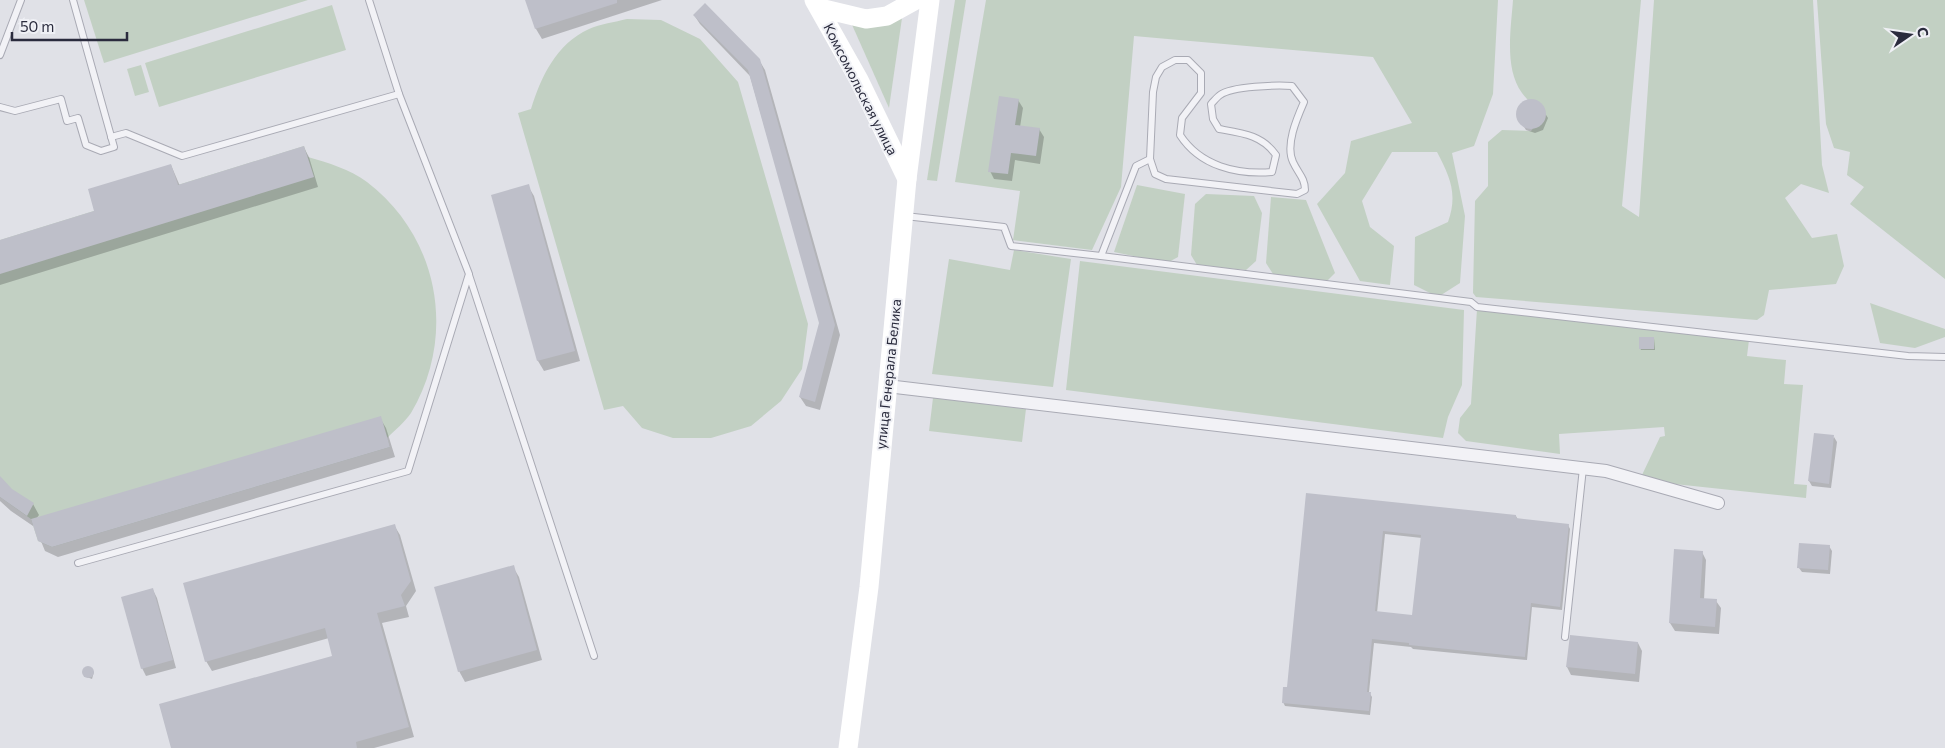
<svg xmlns="http://www.w3.org/2000/svg" width="1945" height="748" viewBox="0 0 1945 748" font-family="Commissioner,sans-serif">
<rect width="100%" height="100%" fill="#e0e1e7"/>
<g fill="#c2d0c3">
<path d="M 84,0 L 308,0 L 104,63 Z"/>
<path d="M 955,0 L 966,0 L 937,181 L 927,180 Z"/>
<path d="M 986,0 L 1498,0 L 1493,94 L 1474,146 L 1452,153 L 1465,216 L 1460,283 L 1438,297 L 1414,285 L 1415,237 L 1448,222 C 1458,194 1450,177 1437,152 L 1392,152 L 1362,201 L 1370,227 L 1394,246 L 1390,285 L 1360,281 L 1317,204 L 1345,173 L 1351,141 L 1412,123 L 1373,57 L 1134,36 L 1121,187 L 1092,250 L 1013,240 L 1020,191 L 955,182 Z"/>
<path d="M 1513,0 L 1641,0 L 1622,206 L 1639,217 L 1654,0 L 1813,0 L 1822,165 L 1829,193 L 1801,184 L 1785,198 L 1812,238 L 1837,234 L 1844,266 L 1836,284 L 1769,290 L 1764,315 L 1757,320 L 1476,297 L 1473,293 L 1475,201 L 1488,186 L 1488,142 L 1502,130 L 1531,131 L 1543,116 C 1536,109 1528,101 1522,93 C 1504,68 1511,29 1513,0 Z"/>
<path d="M 1817,0 L 1945,0 L 1945,279 L 1850,204 L 1864,187 L 1847,175 L 1850,152 L 1834,148 L 1826,124 Z"/>
<path d="M 332,5 L 346,50 L 159,107 L 145,63 Z"/>
<path d="M 849,18 L 902,18 L 889,108 Z"/>
<path d="M 627,19 L 661,20 L 700,39 L 738,82 L 808,324 L 802,369 L 781,401 L 751,426 L 711,438 L 673,438 L 642,428 L 623,406 L 604,410 L 518,113 L 531,109 C 541,77 556,44 589,29 C 600,24 615,22 627,19 Z"/>
<path d="M 141,65 L 149,92 L 135,96 L 127,69 Z"/>
<path d="M 304,146 L 308,157 C 328,163 350,169 367,182 C 439,237 457,335 411,413 C 405,422 395,430 387,438 L 390,447 L 52,547 L 38,541 L 31,519 L 0,497 L 0,240 Z"/>
<path d="M 1137,185 L 1185,194 L 1178,257 L 1167,263 L 1114,252 Z"/>
<path d="M 1206,194 L 1254,196 L 1262,213 L 1256,261 L 1246,270 L 1197,265 L 1191,255 L 1195,204 Z"/>
<path d="M 1271,197 L 1306,200 L 1335,273 L 1327,281 L 1273,274 L 1266,263 Z"/>
<path d="M 1014,250 L 1071,259 L 1053,387 L 932,374 L 949,259 L 1010,270 Z"/>
<path d="M 1080,261 L 1464,310 L 1462,385 L 1448,417 L 1443,438 L 1066,390 Z"/>
<path d="M 1870,303 L 1945,329 L 1945,337 L 1915,348 L 1880,343 Z"/>
<path d="M 1477,309 L 1749,340 L 1747,356 L 1786,360 L 1784,384 L 1803,385 L 1794,484 L 1807,485 L 1806,498 L 1665,483 L 1642,475 L 1660,437 L 1665,436 L 1664,427 L 1559,434 L 1560,454 L 1466,441 L 1458,433 L 1460,418 L 1471,404 Z"/>
<path d="M 933,398 L 1026,409 L 1022,442 L 929,431 Z"/>
</g>
<g fill="#0003" fill-rule="evenodd">
<path d="M 527,0 L 662,0 L 542,39 L 536,29 Z"/>
<path d="M 694,15 L 759,60 L 765,70 L 840,335 L 820,410 L 806,406 L 800,397 L 821,323 L 750,76 L 700,24 Z"/>
<path d="M 1018,100 L 1023,108 L 1020,127 L 1039,129 L 1044,137 L 1040,164 L 1015,160 L 1012,181 L 994,179 L 990,171 Z"/>
<path d="M 1529,100 L 1537,101 L 1548,118 L 1543,130 L 1535,133 L 1526,130 L 1518,117 L 1519,108 Z"/>
<path d="M 304,148 L 309,157 L 318,187 L 0,285 L 0,241 L 96,212 L 171,165 L 180,186 Z"/>
<path d="M 528,186 L 534,196 L 580,361 L 544,371 L 538,361 L 493,196 Z"/>
<path d="M 1654,338 L 1655,350 L 1641,350 L 1640,348 Z"/>
<path d="M 380,418 L 386,428 L 395,457 L 58,557 L 45,551 L 34,524 L 33,526 L 11,511 L 0,501 L 0,478 L 11,490 L 33,504 L 39,515 L 36,519 Z"/>
<path d="M 1834,437 L 1837,442 L 1831,488 L 1812,486 L 1809,481 Z"/>
<path d="M 1307,495 L 1516,516 L 1518,520 L 1568,525 L 1570,529 L 1562,610 L 1532,607 L 1527,660 L 1413,649 L 1411,647 L 1374,643 L 1369,692 L 1372,697 L 1370,715 L 1285,706 L 1283,702 L 1288,688 ZM 1385,534 L 1422,538 L 1413,616 L 1377,613 Z"/>
<path d="M 394,525 L 400,535 L 416,591 L 406,606 L 409,617 L 382,623 L 414,737 L 374,748 L 172,748 L 334,657 L 329,638 L 212,671 L 206,661 Z"/>
<path d="M 1829,546 L 1832,551 L 1830,574 L 1802,572 L 1799,568 Z"/>
<path d="M 1702,552 L 1706,560 L 1704,600 L 1716,601 L 1721,608 L 1719,634 L 1675,631 L 1670,623 Z"/>
<path d="M 513,567 L 519,577 L 542,660 L 465,682 L 459,671 Z"/>
<path d="M 153,590 L 157,598 L 176,668 L 146,676 L 142,668 Z"/>
<path d="M 1571,637 L 1638,643 L 1642,651 L 1639,682 L 1571,675 L 1567,667 Z"/>
<path d="M 87,667 L 94,672 L 92,679 L 84,676 L 85,668 Z"/>
</g>
<g fill="#bebfc9" fill-rule="evenodd">
<path d="M 525,0 L 617,0 L 617,3 L 535,29 Z"/>
<path d="M 705,3 L 760,59 L 835,325 L 815,402 L 799,397 L 819,323 L 748,70 L 693,15 Z"/>
<path d="M 999,96 L 1019,99 L 1015,125 L 1040,128 L 1036,156 L 1011,153 L 1008,174 L 988,172 Z"/>
<circle cx="1531" cy="114" r="15"/>
<path d="M 304,146 L 314,177 L 0,274 L 0,240 L 94,211 L 88,189 L 171,164 L 178,185 Z"/>
<path d="M 529,184 L 575,351 L 537,361 L 491,195 Z"/>
<rect x="1639" y="337" width="15" height="12"/>
<path d="M 381,416 L 390,447 L 52,547 L 38,541 L 31,519 Z"/>
<path d="M 1814,433 L 1834,435 L 1829,484 L 1808,481 Z"/>
<path d="M 0,476 L 12,489 L 34,503 L 27,516 L 0,497 Z"/>
<path d="M 1306,493 L 1516,515 L 1516,518 L 1569,524 L 1560,607 L 1531,603 L 1525,657 L 1409,645 L 1409,643 L 1372,639 L 1367,692 L 1371,692 L 1369,711 L 1282,703 L 1283,687 L 1287,687 ZM 1383,531 L 1421,535 L 1412,615 L 1375,611 Z"/>
<path d="M 395,524 L 411,581 L 401,595 L 405,606 L 377,613 L 409,727 L 356,742 L 357,748 L 171,748 L 159,704 L 332,656 L 325,628 L 205,662 L 183,583 Z"/>
<path d="M 1799,543 L 1830,545 L 1828,570 L 1797,568 Z"/>
<path d="M 1674,549 L 1703,551 L 1700,598 L 1717,599 L 1715,627 L 1669,623 Z"/>
<path d="M 514,565 L 537,650 L 458,672 L 434,587 Z"/>
<path d="M 153,588 L 173,660 L 141,669 L 121,597 Z"/>
<path d="M 1570,635 L 1638,642 L 1635,674 L 1566,667 Z"/>
<circle cx="88" cy="672" r="6"/>
</g>
<g fill="none" stroke-linecap="round" stroke-linejoin="round">
<g stroke="#a9aab4" stroke-width="8">
<g id="lane">
<path d="M 0,55 L 21,0"/>
<path d="M 1175,60 L 1188,60 L 1201,73 L 1201,93 L 1182,118 L 1180,135 C 1200,166 1237,175 1272,172 L 1276,155 C 1262,135 1242,133 1219,129 L 1213,119 L 1211,104 C 1214,101 1217,97 1220,95 C 1232,86 1277,85 1292,86 L 1304,102 C 1297,118 1285,145 1293,162 C 1298,173 1305,178 1305,190 L 1297,194 L 1166,179 L 1155,174 L 1150,159 L 1153,92 L 1156,77 L 1162,67 Z"/>
<path d="M 0,107 L 15,111 L 61,99 L 67,121 L 78,118 L 86,145 L 101,151 L 114,147 L 73,0"/>
<path d="M 111,137 L 126,133 L 182,156 L 399,94 L 369,0"/>
<path d="M 905,216 L 1004,227 L 1011,246 L 1101,256 L 1136,166 L 1150,159"/>
<path d="M 1101,256 L 1471,302 L 1477,307 L 1908,356 L 1945,357"/>
<path d="M 469,275 L 594,656"/>
<path d="M 78,563 L 408,471 L 469,274 L 399,94"/>
<path d="M 1565,637 L 1583,468"/>
</g>
</g>
<g stroke="#a9aab4" stroke-width="14">
<path id="street" d="M 887,386 L 1606,471 L 1718,503"/>
</g>
<use href="#lane" stroke="#f2f2f6" stroke-width="6"/>
<use href="#street" stroke="#f2f2f6" stroke-width="12"/>
<g stroke="#fff" stroke-width="19">
<path d="M 814,0 L 859,80 L 907,179"/>
<path d="M 820,8 L 866,19 L 887,16 L 916,0"/>
<path d="M 848,748 L 869,587 L 907,179 L 930,0"/>
</g>
</g>
<g text-anchor="middle" dominant-baseline="central" stroke-width="4" stroke-linejoin="round" paint-order="stroke">
<g font-size="14" fill="#2a2b3d" stroke="#eff0f5">
<text transform="translate(861 89) rotate(63)">Комсомольская улица</text>
<text transform="translate(888 374) rotate(-84)">улица Генерала Белика</text>
</g>
</g>
<g transform="translate(1910 35) rotate(77)" stroke="#eff0f5" stroke-width="4" paint-order="stroke">
<path d="M0-4L9 19L0 12L-9 19Z" fill="#2a2b3d"/>
<text y="-8" font-size="14" font-weight="bold" text-anchor="middle" fill="#2a2b3d">С</text>
</g>
<path d="M12 32v8h115v-8" fill="none" stroke="#2a2b3d" stroke-width="2.5"/>
<text x="20" y="32" font-size="15" fill="#2a2b3d" stroke="#eff0f5" stroke-width="4" paint-order="stroke">50 m</text>
</svg>
